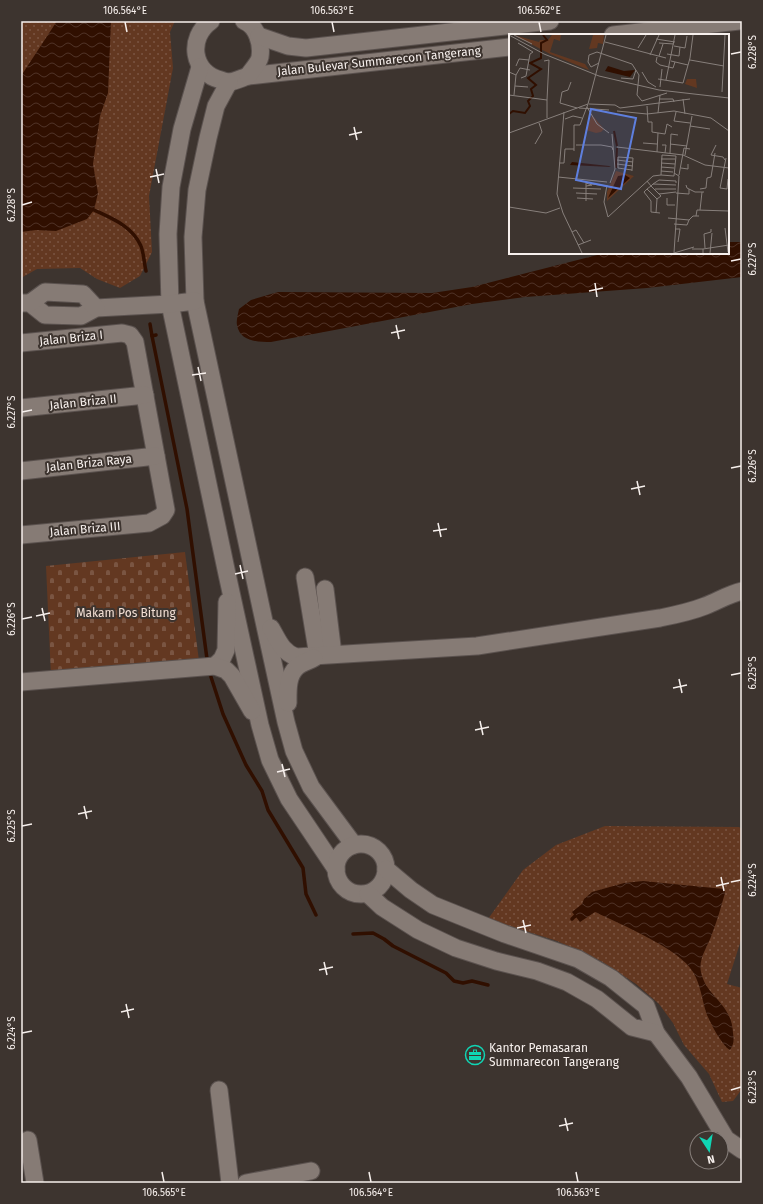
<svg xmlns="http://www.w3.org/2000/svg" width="763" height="1204" viewBox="0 0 763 1204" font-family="'Fira Sans',sans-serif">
<defs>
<pattern id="grass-dots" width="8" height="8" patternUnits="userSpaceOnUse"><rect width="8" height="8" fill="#633821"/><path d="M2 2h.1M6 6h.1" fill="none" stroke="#7a5542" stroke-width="1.8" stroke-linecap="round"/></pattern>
<pattern id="cemetery-stones" width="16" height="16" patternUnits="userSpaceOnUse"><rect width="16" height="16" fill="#633821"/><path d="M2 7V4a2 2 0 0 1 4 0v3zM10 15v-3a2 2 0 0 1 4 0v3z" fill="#7a5542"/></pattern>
<pattern id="water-waves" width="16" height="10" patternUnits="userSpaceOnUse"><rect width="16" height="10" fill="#300f00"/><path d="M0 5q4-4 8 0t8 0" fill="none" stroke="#4f3226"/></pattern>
</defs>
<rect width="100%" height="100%" fill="#3d342f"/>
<g fill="url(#grass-dots)">
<path d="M 21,21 L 175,21 L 170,32 L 173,68 L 149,196 L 152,252 L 140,276 L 120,288 L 97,279 L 80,268 L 37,269 L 21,278 Z"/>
<path d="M 605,826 L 739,827 L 742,829 L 742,937 L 727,984 L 742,988 L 742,1089 L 733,1101 L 722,1102 L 709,1074 L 684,1045 L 673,1023 L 659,1004 L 636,984 L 601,961 L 557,941 L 488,919 L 523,870 L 556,845 Z"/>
</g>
<path fill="url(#cemetery-stones)" d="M 185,552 L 199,661 L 51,676 L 46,566 Z"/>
<g fill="url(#water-waves)">
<path d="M 57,21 L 111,21 L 108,93 L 100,116 L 93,164 L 98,193 L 94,210 L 87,219 L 56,231 L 36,230 L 21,232 L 21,76 Z"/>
<path d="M 728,242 L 742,242 L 742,277 L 647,288 L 525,297 L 472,304 L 271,342 C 258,342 240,342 237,325 C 236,321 238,314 239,309 L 251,300 L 278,292 L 432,293 L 472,287 L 605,253 L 728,253 Z"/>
<path d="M 643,881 L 724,889 L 725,893 C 721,907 717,921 712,934 C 708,946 698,959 701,972 C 706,997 732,1003 733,1033 C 734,1040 734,1044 730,1050 C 726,1048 723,1043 720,1039 C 715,1032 711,1023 707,1015 C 702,1001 701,985 693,972 C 680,949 620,924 595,912 L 580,922 L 572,912 L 582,904 L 584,899 L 592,892 L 624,883 Z"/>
</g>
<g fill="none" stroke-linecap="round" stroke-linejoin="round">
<g stroke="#300f00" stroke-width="3.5">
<path d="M 94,210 C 113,219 132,226 141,246 C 144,254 144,263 146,271"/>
<path d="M 150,324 L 152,336 L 156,335"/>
<path d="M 152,336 L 187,509 L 207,659"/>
<path d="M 211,677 L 223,714 L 246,765 L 262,791 L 268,810 L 303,868 L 306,894 L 316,915"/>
<path d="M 572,919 L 575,916"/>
<path d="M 353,934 L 373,933 L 384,939 L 393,946 L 446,973 L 454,981 L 463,983 L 472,981 L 488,985"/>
</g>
<g stroke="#5b524f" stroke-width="19">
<g id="minor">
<path d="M 211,21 C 187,38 192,73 221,80 C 224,81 227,82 230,82 C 236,81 242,78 248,76 L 510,47"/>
<path d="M 244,21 C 257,26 262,44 260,57 C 259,63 251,71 248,76"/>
<path d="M 613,35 L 739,21"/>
<path d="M 259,36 L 288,46 L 306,48 L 550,21"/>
<path d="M 200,67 L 182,129 L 171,187 L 168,234 L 170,304 L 227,574 L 260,725 L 270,760 L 289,799 L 336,869"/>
<path d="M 229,82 L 216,106 L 208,138 L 197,190 L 193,237 L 195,301 L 262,612 L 286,722 L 294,751 L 311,787 L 354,845"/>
<path d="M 21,303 L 30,303 L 45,315 L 81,316 L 96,308 L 170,304 L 195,301"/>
<path d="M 30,303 L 45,292 L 83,294 L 96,308"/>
<path d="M 21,343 L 122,333 L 130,335 L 135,342 L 166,510 L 162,516 L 149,523 L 21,535"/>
<path d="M 21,408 L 145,395"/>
<path d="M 21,471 L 156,456"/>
<path d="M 305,577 L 318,656"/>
<path d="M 325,589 L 333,654"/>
<path d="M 271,628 C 278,640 282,652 296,657 L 477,646 L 660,618 C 675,615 690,612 705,606 C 718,601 729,594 742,591"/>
<path d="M 215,666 L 222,659 L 226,650 L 227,602"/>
<path d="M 21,682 L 215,666 L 226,670 L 232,676 L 252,711"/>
<path d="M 288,703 C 288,691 287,676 297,667 C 301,663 309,661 314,658"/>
<circle cx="361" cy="869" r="25"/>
<path d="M 386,869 L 411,890 L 433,905 L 505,934 L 578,959 L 611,978 L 646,1006 L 656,1033 L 689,1077 L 726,1139 L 742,1150"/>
<path d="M 368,894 L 382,907 L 418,930 L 456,948 L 496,961 L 537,971 L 567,982 L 597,999 L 632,1027 L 656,1033"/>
<path d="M 219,1090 L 230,1183"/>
<path d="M 28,1140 L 35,1183"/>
<path d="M 246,1183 L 311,1171"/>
</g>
</g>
<use href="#minor" stroke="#867b75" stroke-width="17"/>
</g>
<path fill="none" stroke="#f7f0ed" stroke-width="1.5" d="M 125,22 L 127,32M 332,22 L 334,32M 539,22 L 541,32M 731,54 L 741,52M 354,127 L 357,140M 349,135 L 362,132M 156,169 L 159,183M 150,177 L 164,174M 22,205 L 32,202M 731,261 L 741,259M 595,283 L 597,297M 589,291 L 603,288M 396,325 L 399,339M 391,333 L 405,330M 198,367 L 201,381M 192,375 L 206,373M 22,412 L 32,410M 731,468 L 741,466M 637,481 L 640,495M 631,489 L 645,486M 438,523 L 441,537M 433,531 L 447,529M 240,565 L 243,579M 235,574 L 248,571M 42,608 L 45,621M 36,616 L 50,613M 22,619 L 32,617M 731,675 L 741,673M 679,679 L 682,693M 673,688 L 687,685M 480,721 L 483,735M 475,730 L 489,727M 282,764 L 285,777M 277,772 L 290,769M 84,806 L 87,819M 78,814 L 92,811M 22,826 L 32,824M 721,877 L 724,891M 731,882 L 741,880M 716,886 L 729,883M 523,920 L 526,933M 517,928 L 531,925M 324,962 L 327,975M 319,970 L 333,967M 126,1004 L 129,1018M 121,1012 L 134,1009M 22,1033 L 32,1031M 731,1090 L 741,1087M 565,1118 L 568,1131M 559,1126 L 573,1123M 162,1172 L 164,1182M 369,1172 L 371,1182M 576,1172 L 578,1182"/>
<defs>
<g id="office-ring" transform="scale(1)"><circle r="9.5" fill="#3d342f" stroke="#10d5b4" stroke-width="1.5"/><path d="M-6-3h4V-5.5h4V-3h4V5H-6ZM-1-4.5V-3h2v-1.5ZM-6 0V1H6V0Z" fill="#10d5b4"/></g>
</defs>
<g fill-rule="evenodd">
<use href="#office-ring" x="475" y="1055"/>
</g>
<g text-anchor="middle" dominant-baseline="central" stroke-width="4" stroke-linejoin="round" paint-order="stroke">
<g font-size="12" fill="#f7f0ed" stroke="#3d342f">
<text transform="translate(379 61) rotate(-6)">Jalan Bulevar Summarecon Tangerang</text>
<text transform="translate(71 338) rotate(-6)">Jalan Briza I</text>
<text transform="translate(83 402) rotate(-6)">Jalan Briza II</text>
<text transform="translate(89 463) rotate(-6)">Jalan Briza Raya</text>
<text transform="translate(85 529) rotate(-5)">Jalan Briza III</text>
</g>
<g font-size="12" fill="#f3dfd4" stroke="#3d342f">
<text x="126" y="613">Makam Pos Bitung</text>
</g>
<g font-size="12" fill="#f7f0ed" stroke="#3d342f" text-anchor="start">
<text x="489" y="1048">Kantor Pemasaran<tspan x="489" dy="14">Summarecon Tangerang</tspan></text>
</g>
</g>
<g transform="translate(509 34)">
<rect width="220" height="220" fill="#3d342f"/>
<path d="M 5,1 L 30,8 L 31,6 L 39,6 L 43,1 L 52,1 L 51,7 L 45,5 L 41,18 L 76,30 L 80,36 L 41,20 ZM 83,81 L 95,95 L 92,98 L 87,99 L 77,96 ZM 107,137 L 125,142 L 98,167 L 98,158 Z" fill="#633821"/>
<path d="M 84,1 L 95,1 L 94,10 L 89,9 L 88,14 L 80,15 Z" fill="#633821"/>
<path d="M 178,45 L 187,45 L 188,54 L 176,50 Z" fill="#633821"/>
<path d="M 99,32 L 115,37 L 126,36 L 121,43 L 96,37 ZM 63,128 L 100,132 L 102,133 L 61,131 ZM 116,141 L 121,144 L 99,164 L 109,142 Z" fill="#300f00"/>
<path fill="none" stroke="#300f00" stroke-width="2" d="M 0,80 L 4,77 L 16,79 L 21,72 L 19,67 L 24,62 L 22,55 L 27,51 L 19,44 L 32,35 L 21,29 L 32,24 L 32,9 L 38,6 L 34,1M 105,97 L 108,112M 107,134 L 108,114"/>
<path fill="none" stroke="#877f7b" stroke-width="1" d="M 0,1 L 35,20 L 90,42 L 150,56 L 220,64M 5,1 L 23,10M 147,5 L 166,8M 96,8 L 157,24M 9,9 L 24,18 L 21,20 L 17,42 L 12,44M 150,9 L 165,10M 165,12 L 176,14 L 178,2M 129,14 L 137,1M 158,20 L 170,22 L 171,13M 141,21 L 150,1M 150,22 L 154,10M 148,23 L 147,28 L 151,31 L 164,34 L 166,28M 181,26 L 215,32M 35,27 L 40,26 L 38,66M 162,27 L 179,31M 90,29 L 82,33 L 79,28 L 80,21 L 88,18 L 123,30 L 130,41 L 128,61 L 133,67 L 158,59M 7,32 L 10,25 L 20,26M 0,38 L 7,41 L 5,61M 133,38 L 139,48 L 147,53M 7,41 L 11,34 L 21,36M 112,44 L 124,45 L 127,36M 149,45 L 174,49 L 181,24 L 184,1M 157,46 L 166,1M 62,48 L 59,56 L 53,58 L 51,69 L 68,74M 6,52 L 19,53M 151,53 L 153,35M 213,58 L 216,1M 0,61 L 38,66 L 38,84M 150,65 L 164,65 L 165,68M 174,65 L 176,80M 80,70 L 106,71 L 111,74 L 181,65M 138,72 L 139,88 L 143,88 L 143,98 L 156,100 L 158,90 L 163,93M 78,73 L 88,90 L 100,99M 70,74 L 100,76M 108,77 L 138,80 L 165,77 L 202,84 L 220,97M 55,78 L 48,160 L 54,179 L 73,219M 167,78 L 165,87 L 181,89M 149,79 L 151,61M 56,85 L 64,82 L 73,84M 181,92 L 201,95M 0,99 L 79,70 L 97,1M 134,109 L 148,110M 26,110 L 33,98 L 30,89M 161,110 L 178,112M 67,111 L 92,111 L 103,113 L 104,116M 153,111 L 157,111 L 156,119M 207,111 L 202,121 L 214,123 L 216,126M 108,113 L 174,121 L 196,131 L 220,134M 65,117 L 65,91 L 71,91 L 79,70M 148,118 L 149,99M 161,119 L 162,100 L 169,101M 176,121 L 183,82M 217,124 L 211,154 L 218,155 L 219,145M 152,125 L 166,125M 108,126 L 124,128M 50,129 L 55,129 L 56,115 L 65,115M 152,129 L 166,130M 108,130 L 124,132M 152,133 L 165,134M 172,134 L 179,135 L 179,130M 123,137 L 123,136 L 124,124 L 109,123 L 109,134 L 123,136M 152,137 L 164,138M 152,141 L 165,142M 170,141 L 175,114 L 181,115M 49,143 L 98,148M 138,147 L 142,152 L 138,155 L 148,165 L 152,162 L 142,152 L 144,150 L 167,151M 101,149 L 106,135 L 103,100M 83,150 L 97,152M 144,150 L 150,146 L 167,147 L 167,149M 98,151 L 95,168 L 99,183 L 144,142 L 152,141 L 153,121 L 167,122 L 165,142M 177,151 L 178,154 L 186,158 L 195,158M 77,152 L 83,151 L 77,149M 64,154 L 92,155M 138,155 L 135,158 L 142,167 L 142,178 L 151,179M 146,155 L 167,155M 191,155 L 197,154 L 198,144 L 202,143 L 206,119M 67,159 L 88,160M 167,159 L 180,160 L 180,155M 150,160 L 167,158M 68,164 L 84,165M 158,164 L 158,171 L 166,171M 77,167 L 77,149M 0,173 L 37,179 L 51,174M 191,176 L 193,158M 147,179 L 148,165M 187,182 L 188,176 L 220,177M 159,184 L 180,186 L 184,182 L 190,182M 165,190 L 178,191 L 180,186M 216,194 L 219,218M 166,195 L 171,195 L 169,208M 63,198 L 67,196 L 75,209M 69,211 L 82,206M 196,214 L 195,200 L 202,198 L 202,195M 183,215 L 194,215 L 194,219M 194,215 L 220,211M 165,219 L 170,142 L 165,139M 165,219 L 185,213M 201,219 L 203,199"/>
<path fill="#5e7fde" fill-opacity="0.15" stroke="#5e7fde" stroke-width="2" d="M 82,75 L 127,84 L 112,155 L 67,146 Z"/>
<rect width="220" height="220" fill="none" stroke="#f7f0ed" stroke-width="2"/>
</g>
<rect width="763" height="1204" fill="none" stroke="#3d342f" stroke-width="44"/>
<g transform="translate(709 1150) rotate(168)"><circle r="19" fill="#3d342f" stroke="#877f7b"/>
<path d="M0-3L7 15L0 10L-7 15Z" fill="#10d5b4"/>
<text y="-6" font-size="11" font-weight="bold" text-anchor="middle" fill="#f7f0ed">N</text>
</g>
<rect x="22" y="22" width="719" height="1160" fill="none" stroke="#f7f0ed" stroke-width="1.5"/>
<g font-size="10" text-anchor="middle" fill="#f7f0ed">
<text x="125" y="14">106.564°E</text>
<text x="332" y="14">106.563°E</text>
<text x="539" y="14">106.562°E</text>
<text transform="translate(752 52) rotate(-90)" y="4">6.228°S</text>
<text transform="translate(11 205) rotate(-90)" y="4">6.228°S</text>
<text transform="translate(752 259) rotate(-90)" y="4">6.227°S</text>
<text transform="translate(11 412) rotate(-90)" y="4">6.227°S</text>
<text transform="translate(752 466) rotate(-90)" y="4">6.226°S</text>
<text transform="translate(11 619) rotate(-90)" y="4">6.226°S</text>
<text transform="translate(752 673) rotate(-90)" y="4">6.225°S</text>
<text transform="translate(11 826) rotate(-90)" y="4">6.225°S</text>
<text transform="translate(752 880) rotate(-90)" y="4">6.224°S</text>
<text transform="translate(11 1033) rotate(-90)" y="4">6.224°S</text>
<text transform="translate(752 1087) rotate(-90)" y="4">6.223°S</text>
<text x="164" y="1196">106.565°E</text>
<text x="371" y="1196">106.564°E</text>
<text x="578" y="1196">106.563°E</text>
</g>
</svg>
